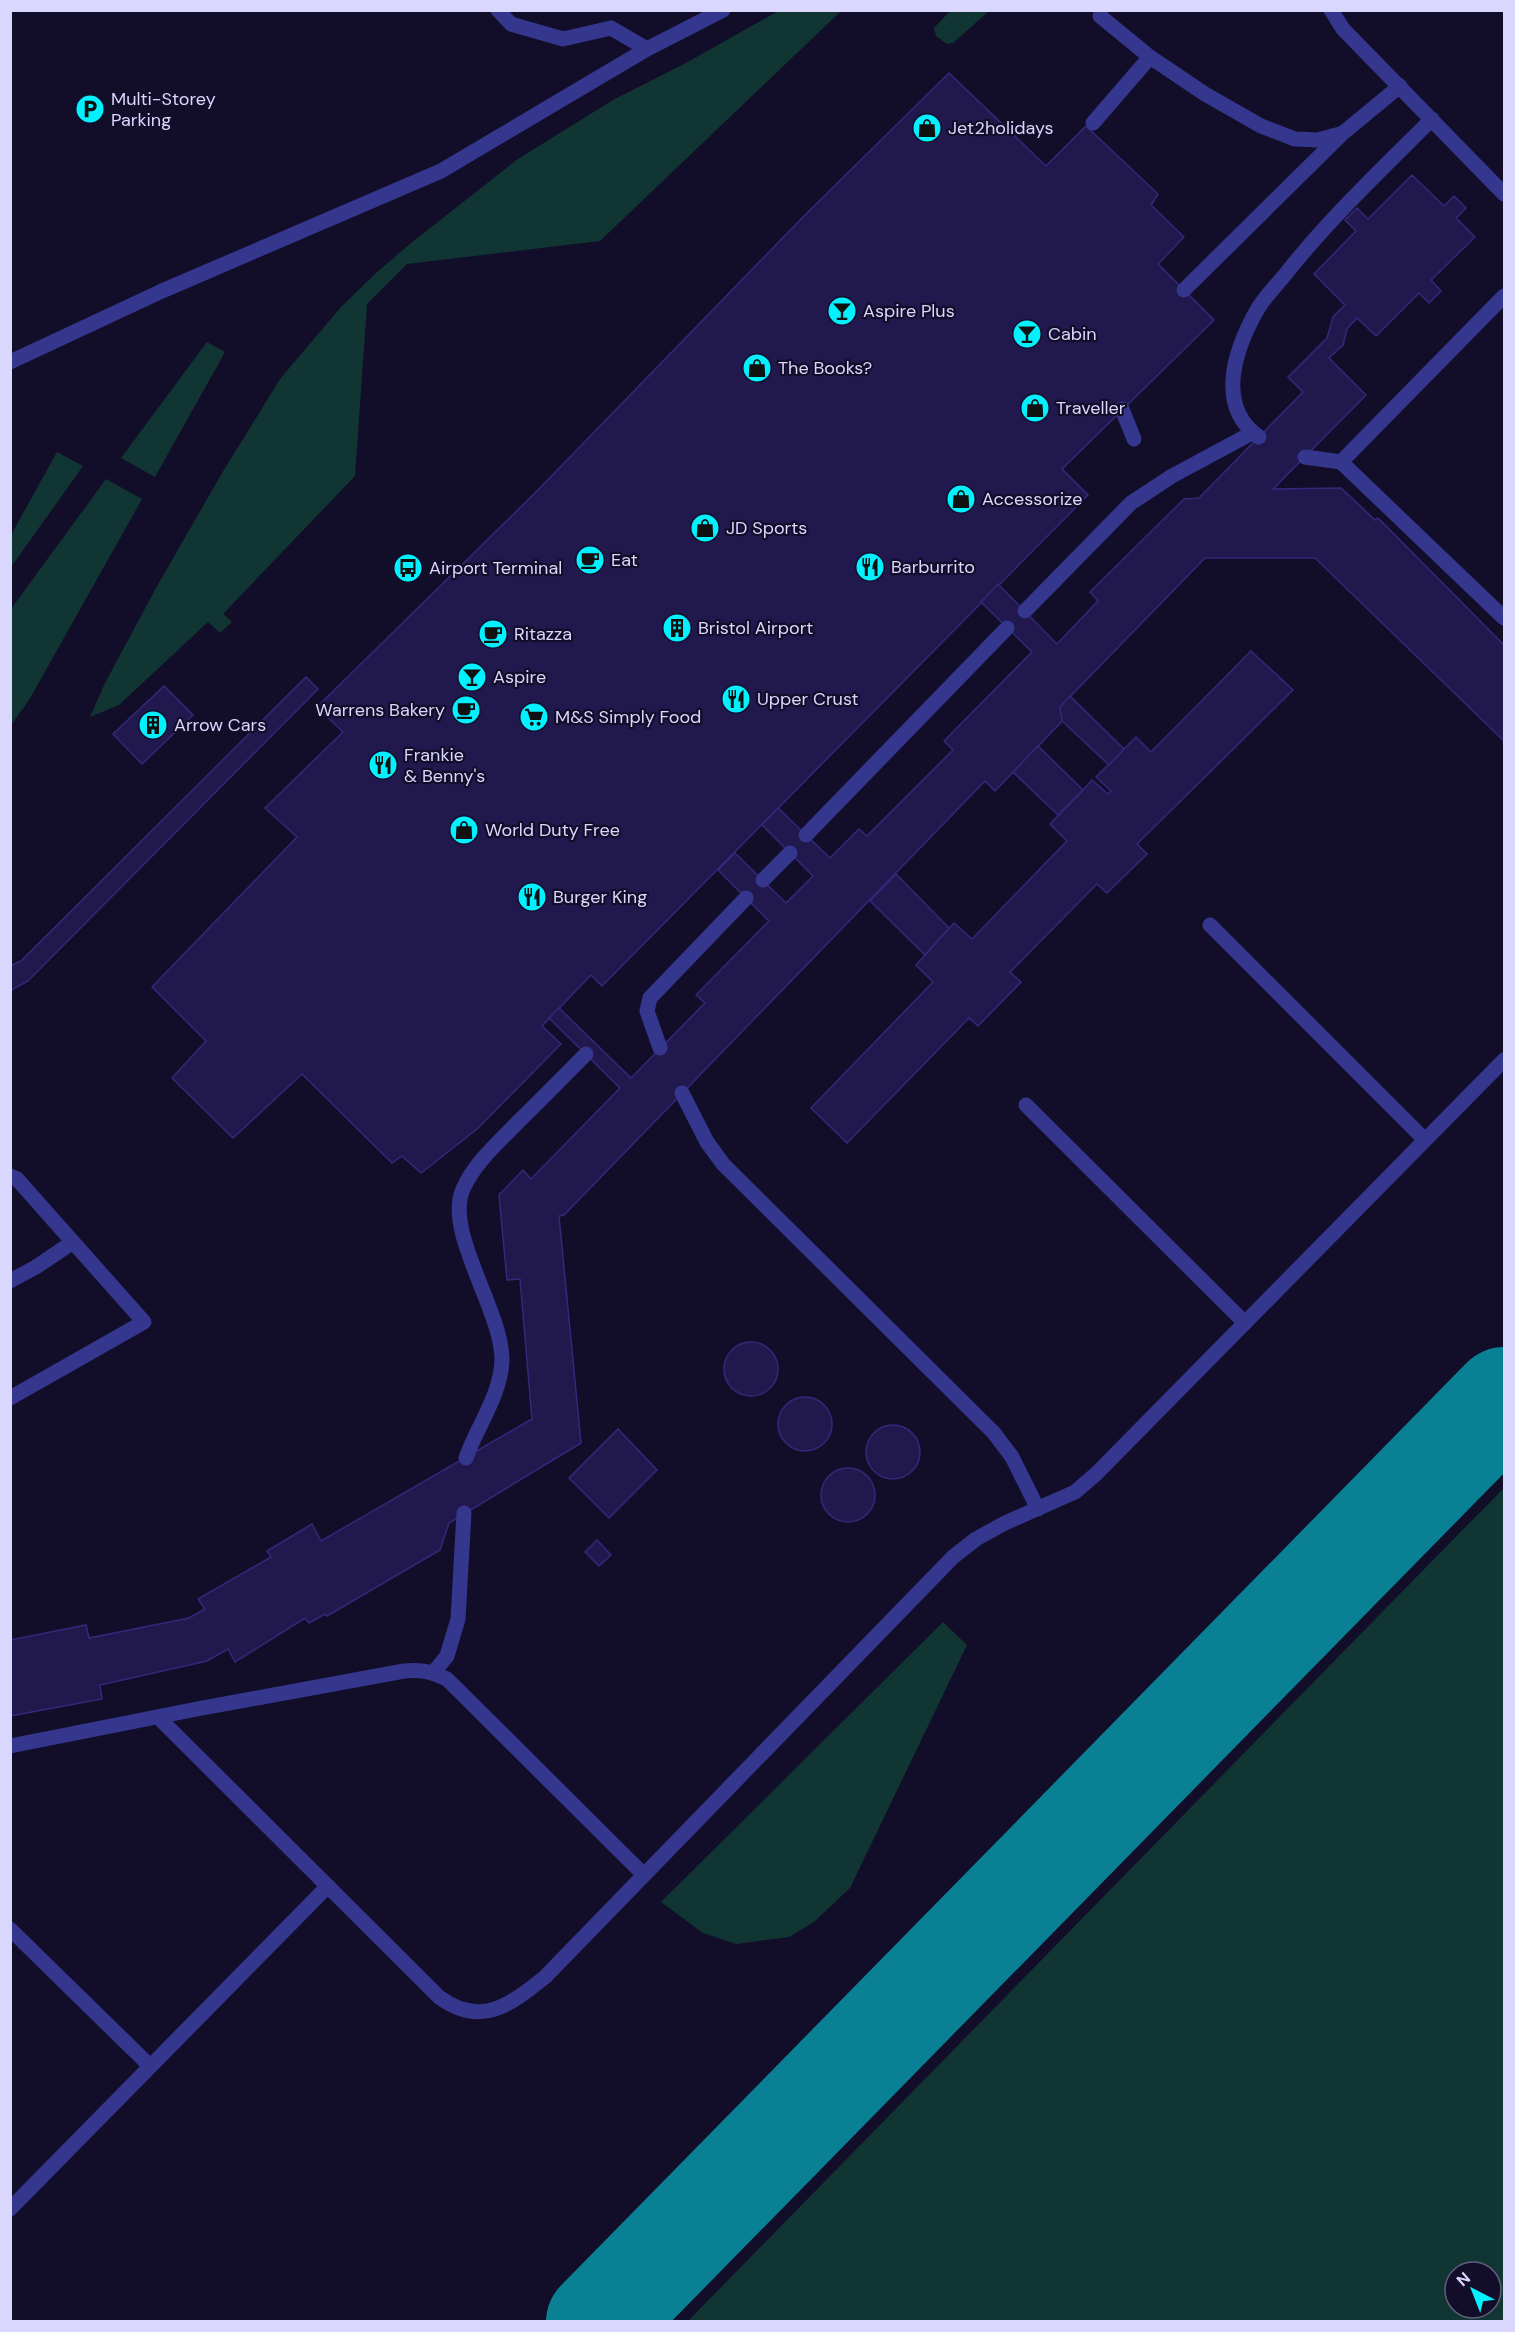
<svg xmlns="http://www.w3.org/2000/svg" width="1515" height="2332" viewBox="0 0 1515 2332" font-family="'DM Sans',sans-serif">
<rect width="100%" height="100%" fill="#120e2a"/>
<g fill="#103532" fill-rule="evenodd">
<path d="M 780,10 L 841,11 L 600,241 L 407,264 L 367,304 L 355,476 L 223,614 L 232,622 L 220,633 L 208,622 L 119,705 L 90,717 L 105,683 L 156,588 L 222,473 L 280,379 L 341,307 L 376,273 L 411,243 L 518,159 L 613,100 L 686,63 Z"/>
<path d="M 950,11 L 950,10 L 989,11 L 953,43 L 947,44 L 936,36 L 934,28 Z"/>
<path d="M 207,342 L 225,352 L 155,477 L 121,458 Z"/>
<path d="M 57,452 L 83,466 L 11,567 L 11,535 Z"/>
<path d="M 106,479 L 142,499 L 29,700 L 11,725 L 11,609 Z"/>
<path d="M 1504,1488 L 1504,2321 L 688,2321 L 1436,1557 ZM 1455,2272 L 1491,2272 L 1491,2308 L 1455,2308 Z"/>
<path d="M 943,1622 L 967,1645 L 850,1888 L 814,1922 L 789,1937 L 736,1944 L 703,1933 L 661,1902 Z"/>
</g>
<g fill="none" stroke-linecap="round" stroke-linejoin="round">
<path stroke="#0a8094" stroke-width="104" d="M 598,2322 L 1504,1399"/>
</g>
<g fill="#21184d" stroke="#35287b" stroke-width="1.5">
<path d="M 949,73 L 1046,166 L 1086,126 L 1158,194 L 1151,205 L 1184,237 L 1158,264 L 1214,320 L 1062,469 L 1088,495 L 602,986 L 591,975 L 542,1026 L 561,1044 L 477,1129 L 421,1173 L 402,1156 L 392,1163 L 302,1074 L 233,1138 L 172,1078 L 206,1041 L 152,987 L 297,837 L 265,808 L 343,732 L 317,707 L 536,492 L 804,216 Z"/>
<path d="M 1412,175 L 1444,206 L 1454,196 L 1466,208 L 1456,218 L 1475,237 L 1431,280 L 1441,291 L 1429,303 L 1419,293 L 1376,336 L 1357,318 L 1347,329 L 1343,345 L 1329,358 L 1366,395 L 1273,489 L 1341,488 L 1375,520 L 1378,518 L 1504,645 L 1504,741 L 1315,558 L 1205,558 L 1060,707 L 1069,714 L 995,791 L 985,781 L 564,1215 L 559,1216 L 581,1443 L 449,1523 L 440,1550 L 327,1616 L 325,1614 L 309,1623 L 305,1618 L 235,1662 L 228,1649 L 207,1661 L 100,1685 L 102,1699 L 10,1716 L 10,1640 L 86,1625 L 89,1638 L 189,1618 L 205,1609 L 198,1599 L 271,1557 L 267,1551 L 312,1524 L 321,1541 L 532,1419 L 520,1279 L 507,1280 L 499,1195 L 523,1170 L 531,1179 L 620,1088 L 549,1018 L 559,1008 L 631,1078 L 705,1003 L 696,995 L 769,921 L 718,870 L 735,853 L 786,903 L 813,876 L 762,825 L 778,808 L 830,858 L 859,829 L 867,836 L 953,750 L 944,741 L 1032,652 L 981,602 L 998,584 L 1057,644 L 1098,601 L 1090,592 L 1184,499 L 1199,498 L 1303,392 L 1288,377 L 1327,338 L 1333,317 L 1345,305 L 1314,274 L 1356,231 L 1345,220 L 1357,208 L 1368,219 Z"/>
<path d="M 1251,651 L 1293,690 L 1137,844 L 1147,854 L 1107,893 L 1097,884 L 1010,972 L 1021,982 L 978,1026 L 969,1018 L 847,1143 L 811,1108 L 933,982 L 916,965 L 954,923 L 972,939 L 1067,841 L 1050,824 L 1083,790 L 1092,780 L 1108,794 L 1111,791 L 1096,777 L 1136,737 L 1151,752 Z"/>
<path d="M 306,677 L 318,689 L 28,981 L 10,991 L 10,966 L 21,961 Z"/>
<path d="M 164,686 L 193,715 L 142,764 L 113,734 Z"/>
<path d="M 1070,696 L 1124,749 L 1109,765 L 1062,721 L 1060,707 Z"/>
<path d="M 1038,746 L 1083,790 L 1058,815 L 1013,772 Z"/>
<path d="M 896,874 L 949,928 L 925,955 L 870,901 Z"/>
<circle cx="751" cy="1369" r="27"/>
<circle cx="805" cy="1424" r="27"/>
<circle cx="893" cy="1452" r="27"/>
<path d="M 618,1429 L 657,1470 L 609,1518 L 569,1478 Z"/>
<circle cx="848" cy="1495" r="27"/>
<path d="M 597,1540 L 611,1555 L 599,1566 L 585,1552 Z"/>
</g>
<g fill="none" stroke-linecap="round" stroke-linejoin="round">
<g stroke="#35368d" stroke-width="15">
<path d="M 498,10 L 511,24 L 563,39 L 611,28 L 647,49"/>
<path d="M 1331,10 L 1343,29 L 1504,194"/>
<path d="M 1100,16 L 1150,57 L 1205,94 L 1261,126 L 1295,139 L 1318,140 L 1340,134"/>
<path d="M 1093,123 L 1150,57"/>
<path d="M 1184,290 L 1343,133 L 1400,86"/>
<path d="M 10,362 L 162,291 L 441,171 L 647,49 L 723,10"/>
<path d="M 1122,409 L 1134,439"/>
<path d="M 1259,437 C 1215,406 1235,349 1257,310 C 1265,296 1278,284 1288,271 C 1332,216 1383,168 1432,119"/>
<path d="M 1305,457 L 1341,462 L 1504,618"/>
<path d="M 1341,462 L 1504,296"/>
<path d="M 1025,611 L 1131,503 L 1172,476 L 1252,433"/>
<path d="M 806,835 L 1007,628"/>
<path d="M 763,880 L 790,853"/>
<path d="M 1210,925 L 1425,1140"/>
<path d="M 660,1048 L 647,1011 L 650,998 L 746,898"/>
<path d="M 682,1093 L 707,1142 L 723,1164 L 994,1433 L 1012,1457 L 1038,1509"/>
<path d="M 1026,1105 L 1245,1323"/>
<path d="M 10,1176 L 17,1179 L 144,1322 L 10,1398"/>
<path d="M 10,1281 L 36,1267 L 73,1242"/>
<path d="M 466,1458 C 477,1426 501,1395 502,1360 C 502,1310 444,1232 463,1189 C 475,1162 498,1143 518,1122 C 541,1100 563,1077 586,1054"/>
<path d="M 433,1673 L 447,1656 L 458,1619 L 464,1513"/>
<path d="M 158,1717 L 439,1997 C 481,2028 510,2005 545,1977 L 953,1557 L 976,1539 L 1005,1523 L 1075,1492 L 1096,1474 L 1504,1060"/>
<path d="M 10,1746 L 197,1709 L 404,1671 C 421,1669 432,1672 447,1679 L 644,1875"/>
<path d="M 10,1929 L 150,2066"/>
<path d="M 10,2209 L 328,1886"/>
</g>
</g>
<defs>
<g id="parking-disc" transform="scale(1.5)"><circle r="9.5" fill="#03f1ff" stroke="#120e2a"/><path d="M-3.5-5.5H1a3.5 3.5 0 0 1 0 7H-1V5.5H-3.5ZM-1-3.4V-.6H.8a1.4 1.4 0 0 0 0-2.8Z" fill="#111"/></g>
<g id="shop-disc" transform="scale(1.5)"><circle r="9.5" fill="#03f1ff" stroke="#120e2a"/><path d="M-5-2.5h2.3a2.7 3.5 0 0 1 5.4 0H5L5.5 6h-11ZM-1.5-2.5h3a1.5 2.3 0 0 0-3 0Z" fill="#111"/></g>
<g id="bar-disc" transform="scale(1.5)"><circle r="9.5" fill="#03f1ff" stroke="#120e2a"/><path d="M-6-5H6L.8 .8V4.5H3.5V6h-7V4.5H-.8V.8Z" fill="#111"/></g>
<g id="cafe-disc" transform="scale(1.5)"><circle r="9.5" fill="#03f1ff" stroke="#120e2a"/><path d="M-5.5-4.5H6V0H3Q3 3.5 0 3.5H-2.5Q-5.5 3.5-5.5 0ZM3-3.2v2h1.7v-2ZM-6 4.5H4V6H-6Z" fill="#111"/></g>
<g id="restaurant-disc" transform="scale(1.5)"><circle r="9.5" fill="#03f1ff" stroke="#120e2a"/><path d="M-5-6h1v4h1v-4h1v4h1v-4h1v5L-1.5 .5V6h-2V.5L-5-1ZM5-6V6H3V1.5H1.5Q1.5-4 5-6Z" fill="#111"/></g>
<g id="bus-disc" transform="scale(1.5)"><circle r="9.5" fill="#03f1ff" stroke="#120e2a"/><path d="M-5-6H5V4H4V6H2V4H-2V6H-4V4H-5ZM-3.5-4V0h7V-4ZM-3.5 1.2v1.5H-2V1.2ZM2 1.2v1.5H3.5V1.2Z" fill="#111"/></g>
<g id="building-disc" transform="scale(1.5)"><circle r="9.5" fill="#03f1ff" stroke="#120e2a"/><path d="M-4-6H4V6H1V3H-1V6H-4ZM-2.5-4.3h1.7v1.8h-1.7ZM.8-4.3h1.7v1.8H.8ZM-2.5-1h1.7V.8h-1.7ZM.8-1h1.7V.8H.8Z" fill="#111"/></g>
<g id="supermarket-disc" transform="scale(1.5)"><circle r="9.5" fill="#03f1ff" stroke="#120e2a"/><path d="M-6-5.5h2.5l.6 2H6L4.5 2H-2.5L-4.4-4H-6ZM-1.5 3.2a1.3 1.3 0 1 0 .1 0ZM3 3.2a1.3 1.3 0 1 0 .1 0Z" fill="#111"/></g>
</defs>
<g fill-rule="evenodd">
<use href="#parking-disc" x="90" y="109"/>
<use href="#shop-disc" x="927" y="128"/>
<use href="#bar-disc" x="842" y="311"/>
<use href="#bar-disc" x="1027" y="334"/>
<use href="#shop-disc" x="757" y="368"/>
<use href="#shop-disc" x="1035" y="408"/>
<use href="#shop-disc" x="961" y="499"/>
<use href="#shop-disc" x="705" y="528"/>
<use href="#cafe-disc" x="590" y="560"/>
<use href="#restaurant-disc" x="870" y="567"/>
<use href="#bus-disc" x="408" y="568"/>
<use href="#building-disc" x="677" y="628"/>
<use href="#cafe-disc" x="493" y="634"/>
<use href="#bar-disc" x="472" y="677"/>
<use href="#restaurant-disc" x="736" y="699"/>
<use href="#cafe-disc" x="466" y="710"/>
<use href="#supermarket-disc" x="534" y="717"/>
<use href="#building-disc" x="153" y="725"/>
<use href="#restaurant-disc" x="383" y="765"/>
<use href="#shop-disc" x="464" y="830"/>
<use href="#restaurant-disc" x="532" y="897"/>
</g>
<g text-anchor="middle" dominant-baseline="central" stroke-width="4.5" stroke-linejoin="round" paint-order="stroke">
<g font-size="18" fill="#dad7ff" stroke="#120e2a" text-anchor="start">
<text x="111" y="99">Multi-Storey<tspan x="111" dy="21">Parking</tspan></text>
<text x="948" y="128">Jet2holidays</text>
<text x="863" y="311">Aspire Plus</text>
<text x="1048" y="334">Cabin</text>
<text x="778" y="368">The Books?</text>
<text x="1056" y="408">Traveller</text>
<text x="982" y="499">Accessorize</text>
<text x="726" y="528">JD Sports</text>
<text x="611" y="560">Eat</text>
<text x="891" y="567">Barburrito</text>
<text x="429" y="568">Airport Terminal</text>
<text x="698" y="628">Bristol Airport</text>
<text x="514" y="634">Ritazza</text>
<text x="493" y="677">Aspire</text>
<text x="757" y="699">Upper Crust</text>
<text x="445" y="710" text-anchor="end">Warrens Bakery</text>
<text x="555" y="717">M&amp;S Simply Food</text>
<text x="174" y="725">Arrow Cars</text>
<text x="404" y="755">Frankie<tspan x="404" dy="21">&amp; Benny's</tspan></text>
<text x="485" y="830">World Duty Free</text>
<text x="553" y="897">Burger King</text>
</g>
</g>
<rect width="1515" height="2332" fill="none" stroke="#dad7ff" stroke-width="24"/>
<g transform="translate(1473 2290) rotate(318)"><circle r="28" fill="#120e2a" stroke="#625e7f" stroke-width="1.5"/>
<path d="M0-4.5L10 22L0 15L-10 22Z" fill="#03f1ff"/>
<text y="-9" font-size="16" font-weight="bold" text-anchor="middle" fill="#dad7ff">N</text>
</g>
</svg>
